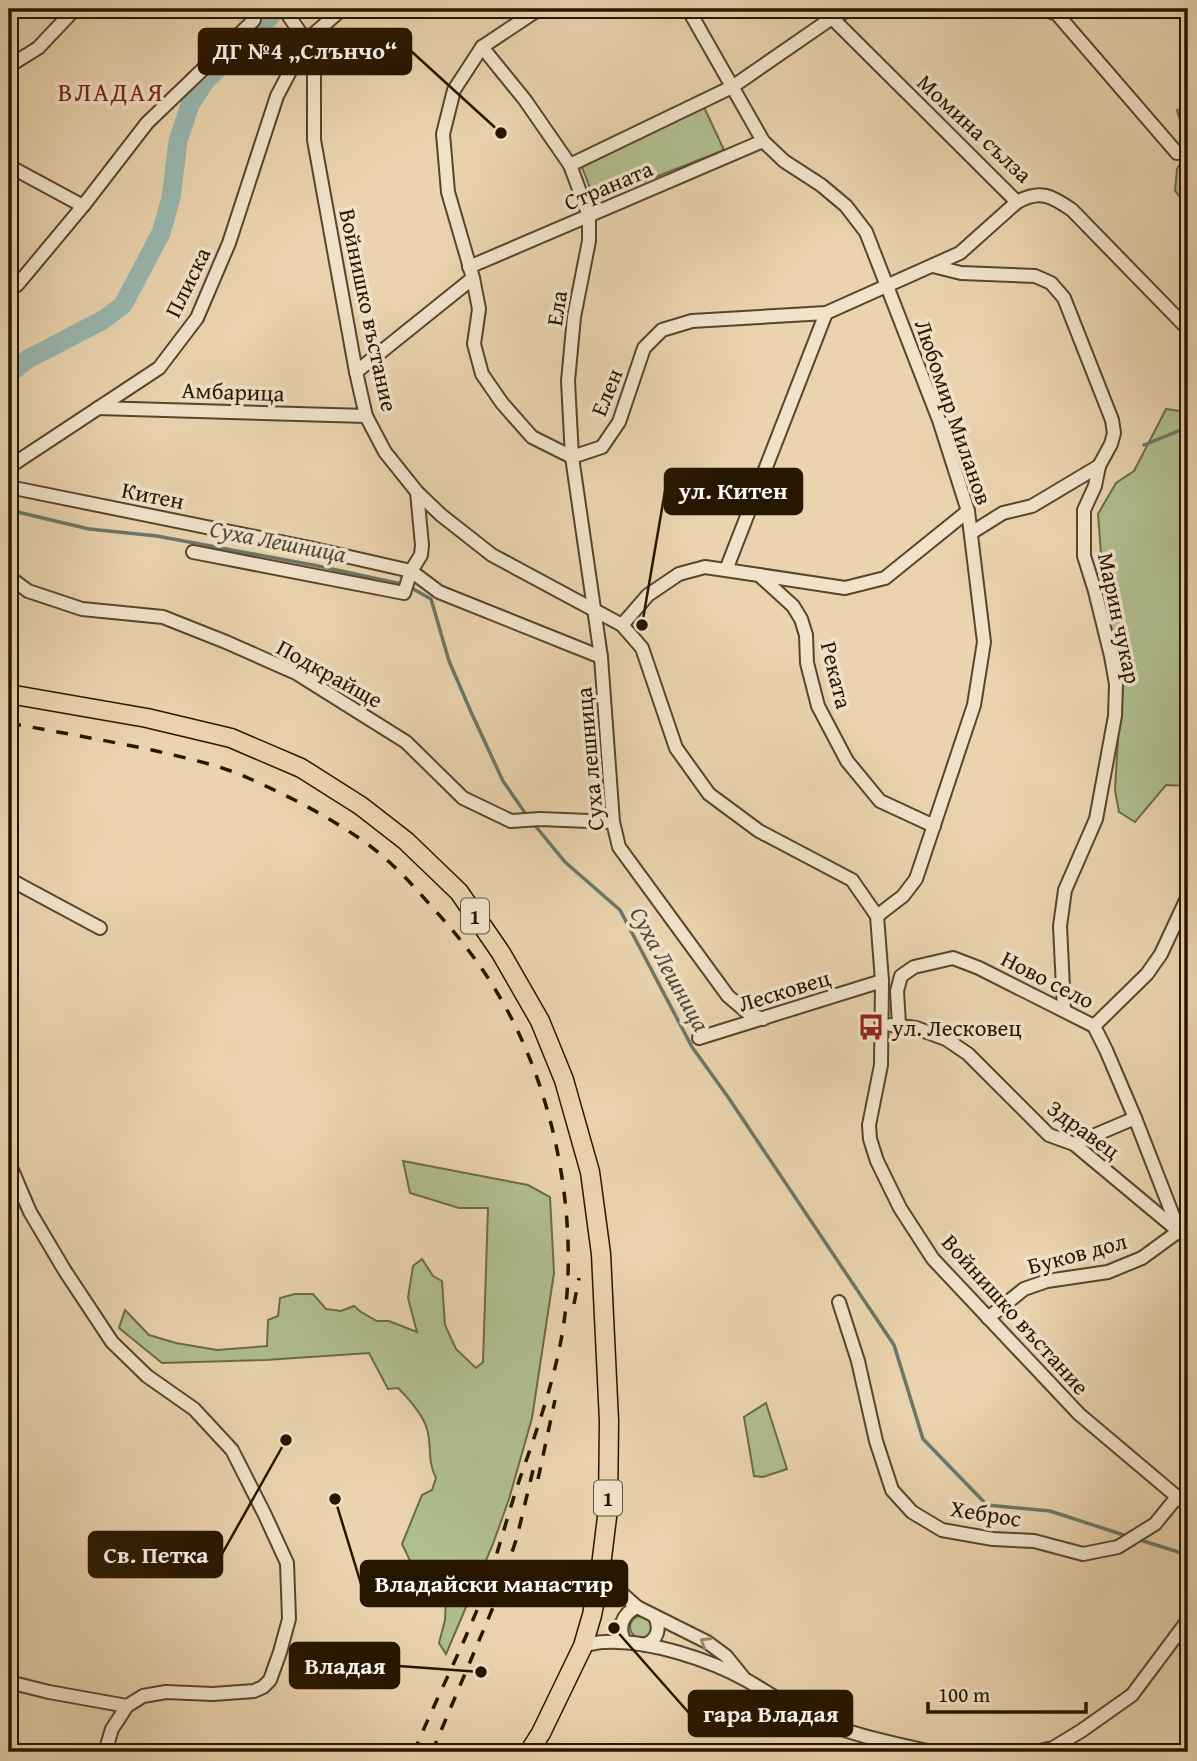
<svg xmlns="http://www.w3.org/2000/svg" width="1197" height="1761" viewBox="0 0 1197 1761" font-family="'Gentium Book Plus',serif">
<rect width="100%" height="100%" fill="#ead3ae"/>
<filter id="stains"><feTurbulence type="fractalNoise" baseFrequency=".00286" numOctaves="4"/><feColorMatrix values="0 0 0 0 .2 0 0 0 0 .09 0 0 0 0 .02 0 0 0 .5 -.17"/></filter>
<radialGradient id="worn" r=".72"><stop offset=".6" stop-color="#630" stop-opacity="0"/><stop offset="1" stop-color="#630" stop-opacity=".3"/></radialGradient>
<g fill="#b0be8f" stroke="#6c6a48" stroke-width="2">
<path d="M 704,107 L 724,150 L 595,201 L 582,167 Z"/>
<path d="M 1188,108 L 1188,147 L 1177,110 Z"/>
<path d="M 1188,150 L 1188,250 L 1186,245 L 1186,204 L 1175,191 L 1177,169 Z"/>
<path d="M 1166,409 L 1188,412 L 1188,786 L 1166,785 L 1135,822 L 1119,812 L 1115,790 L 1121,688 L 1106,620 L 1098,514 L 1116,483 L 1134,471 Z"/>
<path d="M 403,1161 L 528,1185 L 550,1197 L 554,1273 L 532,1418 L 509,1499 L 493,1544 L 446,1654 L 439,1643 L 445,1620 L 447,1570 L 435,1567 L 428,1579 L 415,1571 L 402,1544 L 422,1495 L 432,1490 L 436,1478 C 427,1461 432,1445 427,1429 C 423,1415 408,1398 398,1388 L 388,1389 L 369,1353 L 266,1360 L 162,1363 L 119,1328 L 125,1310 L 149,1335 L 176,1343 L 217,1350 L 267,1346 L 268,1320 L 278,1316 L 280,1298 L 295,1294 L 313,1294 L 326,1309 L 341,1311 L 354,1306 L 361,1312 L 377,1321 L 389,1321 L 417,1332 L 408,1298 L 413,1266 L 422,1259 L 433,1276 L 442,1281 L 445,1325 L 456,1349 L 476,1368 L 483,1362 L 488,1208 L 459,1208 L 410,1193 Z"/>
<path d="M 766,1403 L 787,1469 L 763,1477 L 754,1476 L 744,1417 Z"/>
<circle cx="641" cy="1627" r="11"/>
</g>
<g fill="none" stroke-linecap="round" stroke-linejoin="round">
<g stroke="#6b7769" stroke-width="3.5">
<path d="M 1144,445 L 1188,427"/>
<path d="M 9,510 L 89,529 L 157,536 L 318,566 L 406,585 L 431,599 L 449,661 L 471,712 L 503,781 L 528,817"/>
<path d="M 533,823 L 565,862 L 620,910 L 692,1047 L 728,1097 L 894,1345 L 923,1439 L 987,1505 L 1050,1511 L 1130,1537"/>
<path d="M 1137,1539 L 1188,1555"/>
</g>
<path stroke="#98b7af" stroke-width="19" d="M 9,374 L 28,359 L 103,320 L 123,305 L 161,233 L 171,198 L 178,141 L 190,105 L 206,80 L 249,39 L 277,9"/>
<g stroke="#58452c" stroke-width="16">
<g id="minor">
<path d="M 284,9 L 306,41 L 314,66 L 314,140 L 356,372 L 366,416 L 385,452 L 417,492 L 441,515 L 492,555 L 622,625 L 642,648 L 676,748 L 709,794 L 759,831 L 852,880 L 877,916 L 882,981 L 881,1065 L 869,1125 L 870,1139 L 877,1161 L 900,1208 L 933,1259 L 1079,1414 L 1188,1506"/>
<path d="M 539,9 L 482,47 L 454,90 L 443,134 L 448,192 L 473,278 L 479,309 L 474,344 L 482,374 L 502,403 L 532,437 L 572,457 L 602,447 L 619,422 L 644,348 L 662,330 L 692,321 L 826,313 L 960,253 L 1017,202"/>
<path d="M 688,9 L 763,141 L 784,161 L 821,185 L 846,206 L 866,232 L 939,420 L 968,511 L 984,642 L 974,705 L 916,879 L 903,896 L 877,916"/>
<path d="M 1042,9 L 1057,14 L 1177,153"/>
<path d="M 832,18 L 1017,202 C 1040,189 1052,196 1072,210 L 1188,329"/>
<path d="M 482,47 L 525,100 L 570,165 L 589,216 L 589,241 L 574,317 L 568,381 L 572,457 L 601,657 L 613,822 L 619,847 L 728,996 L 748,1013 L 763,1019"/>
<path d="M 9,66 L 38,48 L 75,9"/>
<path d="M 570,165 L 732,87 L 832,18 L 850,9"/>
<path d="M 9,166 L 83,206"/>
<path d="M 933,266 L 961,273 L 1035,276 L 1051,283 L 1064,298 L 1112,420 L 1114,433 L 1111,444 L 1099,466 L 1095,486 L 1084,510 L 1084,556 L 1095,591 L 1111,656 L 1116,684 L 1115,716 L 1096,819 L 1065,890 L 1060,926 L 1064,1009"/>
<path d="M 469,267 L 763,141"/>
<path d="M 9,291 L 18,284 L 83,206 L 147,123 L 254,20"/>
<path d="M 356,372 L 473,278"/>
<path d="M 98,408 L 366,416"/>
<path d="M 9,467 L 159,368 L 197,318 L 229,243 L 277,96 L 306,41 L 342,9"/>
<path d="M 9,487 L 310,548 L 411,571 L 404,593 L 193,552"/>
<path d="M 417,492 L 422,545 L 421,555 L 411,571 L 439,592 L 601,657"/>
<path d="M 971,533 L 1003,513 L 1032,506 L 1099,466"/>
<path d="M 726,570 L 826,313"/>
<path d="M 759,575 L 845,588 L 885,578 L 968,511"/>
<path d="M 9,577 L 28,591 L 82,609 L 163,617 L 226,642 L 296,673 L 406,742 L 463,798 L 511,821 L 540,819 L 613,822"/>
<path d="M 622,625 L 648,595 L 679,574 L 705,567 L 759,575 L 793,606 L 801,619 L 806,635 L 807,663 L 818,706 L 847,761 L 880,801 L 934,826"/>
<path d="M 9,879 L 100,928"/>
<path d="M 891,1025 L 916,1028 L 946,1039 L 968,1054 L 1049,1135 L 1074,1144 L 1188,1239"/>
<path d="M 899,1025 L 897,991 L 901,976 L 914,967 L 953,958 L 979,968 L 1094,1026 L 1106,1050 L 1135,1118 L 1179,1231 L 1142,1258 L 1108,1272 L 1047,1281 L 1024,1289 L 988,1318"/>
<path d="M 1094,1026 L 1147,974 L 1161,954 L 1188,896"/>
<path d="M 699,1038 L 882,981"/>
<path d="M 1074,1144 L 1135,1118"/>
<path d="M 9,1163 L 30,1212 L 65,1271 L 112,1342 L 147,1376 L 194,1409 L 232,1450 L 264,1513 L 287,1563 L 289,1619 L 280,1652 L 270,1680 L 263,1687 L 254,1691 L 213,1694 L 166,1692 L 143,1696 L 127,1706 L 112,1729 L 105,1752"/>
<path d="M 839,1302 L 858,1361 L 876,1441 L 892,1490 L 912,1512 L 942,1530 L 993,1539 L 1034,1541 L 1083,1554 L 1118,1547 L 1155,1524 L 1177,1497"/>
<path d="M 600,1574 L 637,1607 L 707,1642 L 726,1656 L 743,1677"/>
<path d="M 625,1642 C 617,1628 622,1614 637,1607"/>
<path d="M 645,1645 C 657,1640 661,1629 655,1617"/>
<path d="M 583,1646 C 590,1644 597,1642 604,1642 C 647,1639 711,1660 748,1681 C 770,1694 790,1708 813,1718 C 851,1735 892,1743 932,1752"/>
<path d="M 9,1682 L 49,1692 L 127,1706"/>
<path d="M 1034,1752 L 1053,1748 L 1081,1731 L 1132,1695 L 1188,1620"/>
</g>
</g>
<g stroke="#271600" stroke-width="21">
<path id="highway" d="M 9,694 L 147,718 L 231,738 L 301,768 L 361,806 L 406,841 L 459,892 L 501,953 L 540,1021 L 564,1080 L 590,1172 L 601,1254 L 609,1421 L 608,1509 L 600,1574 L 592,1615 L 583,1646 L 541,1733 L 529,1752"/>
</g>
<use href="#minor" stroke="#f1e2ca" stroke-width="12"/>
<use href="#highway" stroke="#ead3ae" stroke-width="18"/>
<g stroke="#271600" stroke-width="3.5" stroke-dasharray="12 12" stroke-linecap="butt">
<path d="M 9,723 C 57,732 104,740 152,750 C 181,757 211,763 239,774 C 283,793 327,815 366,843 C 391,861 411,883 431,906 C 456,933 479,962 498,994 C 556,1091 581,1224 562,1335 C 553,1385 536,1433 519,1481 C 506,1520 496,1561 481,1600 C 461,1651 435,1701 414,1752"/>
<path d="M 574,1304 L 579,1278"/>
<path d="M 538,1479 L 555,1400"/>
<path d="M 432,1752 L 497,1598 L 517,1537 L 534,1466"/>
</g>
</g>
<defs><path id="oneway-chevron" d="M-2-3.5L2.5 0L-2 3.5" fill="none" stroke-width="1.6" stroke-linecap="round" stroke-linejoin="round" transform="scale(1.75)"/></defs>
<use stroke="#96866f" href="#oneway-chevron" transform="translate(705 1642) rotate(-149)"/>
<defs>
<g id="bus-bare" transform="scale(2.1)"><path d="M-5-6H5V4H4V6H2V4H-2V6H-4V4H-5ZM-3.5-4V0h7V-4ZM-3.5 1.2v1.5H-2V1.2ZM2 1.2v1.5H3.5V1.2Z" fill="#8f2418" stroke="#f1e2ca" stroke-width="2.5" paint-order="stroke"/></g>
</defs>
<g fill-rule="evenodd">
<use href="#bus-bare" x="871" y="1027"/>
</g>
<g text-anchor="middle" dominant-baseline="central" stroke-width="7" stroke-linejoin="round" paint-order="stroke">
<g fill="#f1e2ca" stroke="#64533d" stroke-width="2">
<rect x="461" y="898.5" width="28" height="35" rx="5"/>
<rect x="594" y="1480.5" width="28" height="35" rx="5"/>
</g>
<g font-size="21" font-weight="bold" fill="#271600">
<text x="475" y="916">1</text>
<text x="608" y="1498">1</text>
</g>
<g font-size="23" fill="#271600" stroke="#f1e2ca">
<text transform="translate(975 128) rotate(43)">Момина сълза</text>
<text transform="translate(608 185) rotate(-23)">Страната</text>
<text transform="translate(187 282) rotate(-64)">Плиска</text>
<text transform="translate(556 308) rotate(-81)">Ела</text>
<text transform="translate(369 310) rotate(78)">Войнишко въстание</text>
<text transform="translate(233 391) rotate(2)">Амбарица</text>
<text transform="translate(606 392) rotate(-68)">Елен</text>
<text transform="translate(954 412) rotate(71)">Любомир Миланов</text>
<text transform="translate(153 495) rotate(11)">Китен</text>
<text transform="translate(1120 618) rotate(78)">Марин чукар</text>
<text transform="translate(330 673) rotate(29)">Подкрайще</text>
<text transform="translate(837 675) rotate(76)">Реката</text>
<text transform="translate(589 759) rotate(-95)">Суха лешница</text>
<text transform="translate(1048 979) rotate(27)">Ново село</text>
<text transform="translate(784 990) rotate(-17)">Лесковец</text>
<text transform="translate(1084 1129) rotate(36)">Здравец</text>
<text transform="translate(1077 1253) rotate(-15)">Буков дол</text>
<text transform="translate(1016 1314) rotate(48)">Войнишко въстание</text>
<text transform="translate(986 1513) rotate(9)">Хеброс</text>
</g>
<g font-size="23" fill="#271600" stroke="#f1e2ca" text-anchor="start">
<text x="892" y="1027">ул. Лесковец</text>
</g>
<g font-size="24" font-style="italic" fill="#4f4e3d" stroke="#f1e2ca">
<text transform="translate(278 541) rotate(11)">Суха Лешница</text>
<text transform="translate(670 969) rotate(61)">Суха Лешница</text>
</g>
<g font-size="26" letter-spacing="2" fill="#7a1f14" stroke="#f1e2ca">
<text x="111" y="91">ВЛАДАЯ</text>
</g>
</g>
<path fill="none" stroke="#271600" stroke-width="2.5" d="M501 133L411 51M642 625L665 491M286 1440L222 1554M335 1499L361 1584M481 1672L399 1666M614 1628L689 1713"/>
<g fill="#271600" stroke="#f1e2ca" stroke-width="2.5">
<circle cx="501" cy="133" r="7"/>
<circle cx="642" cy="625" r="7"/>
<circle cx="286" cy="1440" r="7"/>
<circle cx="335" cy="1499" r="7"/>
<circle cx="481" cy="1672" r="7"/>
<circle cx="614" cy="1628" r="7"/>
</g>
<g fill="#271600" stroke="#271600" stroke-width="2.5">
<rect x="199" y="29" width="212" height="45" rx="7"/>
<rect x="665" y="469" width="137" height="45" rx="7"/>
<rect x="89" y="1532" width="133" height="45" rx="7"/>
<rect x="361" y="1561" width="266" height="45" rx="7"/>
<rect x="290" y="1643" width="109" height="45" rx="7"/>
<rect x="689" y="1691" width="163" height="45" rx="7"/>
</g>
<g font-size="24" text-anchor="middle" font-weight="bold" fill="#fff">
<text x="305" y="59">ДГ №4 „Слънчо“</text>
<text x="733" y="499">ул. Китен</text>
<text x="156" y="1563">Св. Петка</text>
<text x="494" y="1592">Владайски манастир</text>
<text x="345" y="1674">Владая</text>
<text x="771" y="1722">гара Владая</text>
</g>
<rect width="1197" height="1761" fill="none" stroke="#ead3ae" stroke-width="35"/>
<rect x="10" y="10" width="1176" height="1740" fill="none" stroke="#271600" stroke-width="3.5"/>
<rect x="18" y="18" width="1162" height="1726" fill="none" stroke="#271600" stroke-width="2"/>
<path d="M928 1702v10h158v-10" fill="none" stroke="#271600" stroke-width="3.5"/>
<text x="938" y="1702" font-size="21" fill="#271600" stroke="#f1e2ca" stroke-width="5" paint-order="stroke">100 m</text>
<rect width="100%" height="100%" filter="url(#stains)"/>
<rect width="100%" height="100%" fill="url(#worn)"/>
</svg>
